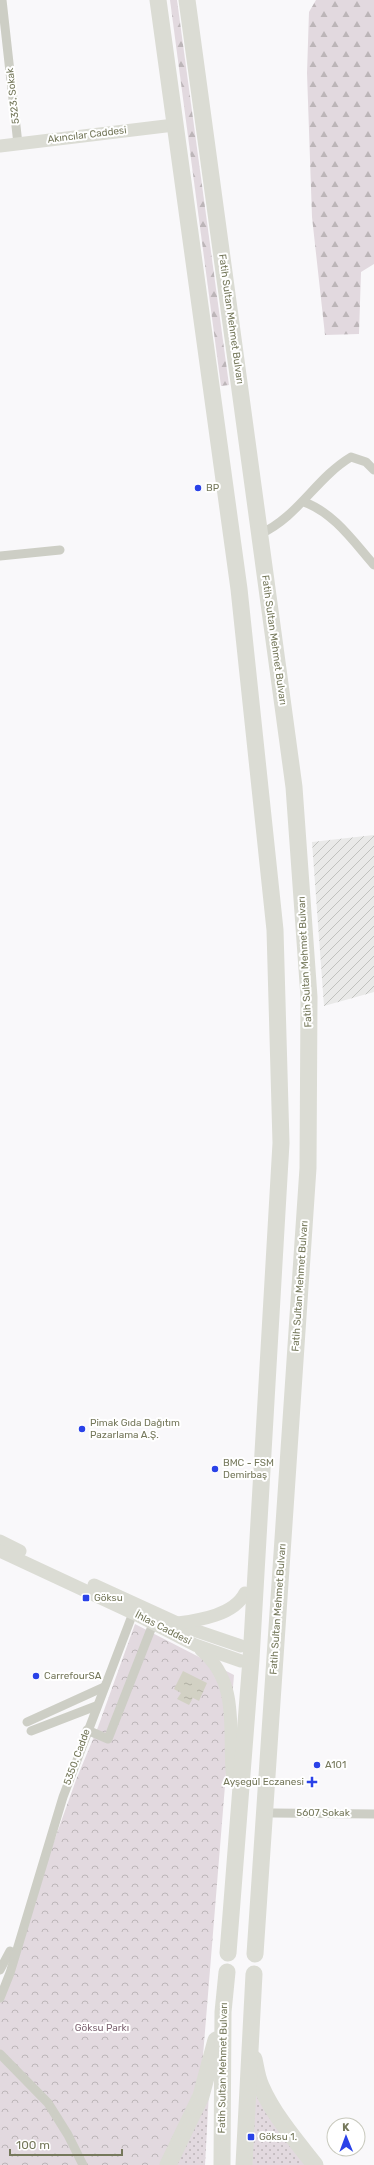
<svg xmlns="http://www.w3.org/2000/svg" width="374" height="2165" viewBox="0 0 374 2165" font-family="Rubik,sans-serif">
<defs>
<pattern id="industrial-furrows" width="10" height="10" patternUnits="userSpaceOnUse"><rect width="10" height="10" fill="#e9e9e8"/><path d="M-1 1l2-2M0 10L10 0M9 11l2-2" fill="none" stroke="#c1c2bf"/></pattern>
<pattern id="grass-dots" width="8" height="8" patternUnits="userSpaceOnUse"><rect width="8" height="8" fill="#e2d9df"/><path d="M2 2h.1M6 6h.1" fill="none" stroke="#bcb5b8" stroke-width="1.8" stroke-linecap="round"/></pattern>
<pattern id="forest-firs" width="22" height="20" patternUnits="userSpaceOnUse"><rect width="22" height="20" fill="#e2d9df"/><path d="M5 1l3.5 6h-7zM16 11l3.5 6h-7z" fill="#bcb5b8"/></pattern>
<pattern id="park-crowns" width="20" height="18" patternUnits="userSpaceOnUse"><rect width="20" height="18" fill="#e2d9df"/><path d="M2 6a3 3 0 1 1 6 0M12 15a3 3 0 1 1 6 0" fill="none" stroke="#bcb5b8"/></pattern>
<pattern id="water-ripples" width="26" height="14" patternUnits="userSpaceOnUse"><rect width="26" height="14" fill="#d2d1c4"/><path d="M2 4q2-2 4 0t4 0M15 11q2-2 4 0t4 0" fill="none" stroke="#afaea2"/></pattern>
</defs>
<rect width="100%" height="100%" fill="#f9f8fa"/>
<path fill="url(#industrial-furrows)" d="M 374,835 L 374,992 L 324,1006 L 312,842 Z"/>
<g fill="url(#grass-dots)">
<path d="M 255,2087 L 309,2165 L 252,2165 Z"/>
<path d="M 209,2092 L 205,2165 L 173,2165 Z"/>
</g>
<g fill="url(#forest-firs)">
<path d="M 170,0 L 177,0 L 229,385 L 221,386 Z"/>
<path d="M 316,0 L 374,0 L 374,264 L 361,272 L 359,334 L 325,335 L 312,217 L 307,73 L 309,12 Z"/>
</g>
<path fill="url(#park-crowns)" d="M 135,1624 L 234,1675 L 202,2068 L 195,2094 L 161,2165 L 0,2165 L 0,1992 L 76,1780 L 98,1727 Z"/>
<path fill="url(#water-ripples)" d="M 183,1671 L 207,1683 L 199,1701 L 193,1698 L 189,1705 L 177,1699 L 181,1693 L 174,1689 Z"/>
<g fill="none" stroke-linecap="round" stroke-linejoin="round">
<g stroke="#cdcec5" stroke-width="9">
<path d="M 2,0 L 18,144"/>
<path d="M 304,502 C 334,513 353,541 374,565"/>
<path d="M 260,534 C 298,517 316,478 351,457 L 366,462 L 374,470"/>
<path d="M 0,556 L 60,550"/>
<path d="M 27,1722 L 104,1687"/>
<path d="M 87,1730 L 108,1739 L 153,1624"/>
<path d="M 31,1731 L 96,1706"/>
<path d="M 273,1813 L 374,1814"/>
<path d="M 0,1970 L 10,1951"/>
<path d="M 0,1998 L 10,1973 L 63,1797 L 133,1613"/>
<path d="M 0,2054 L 48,2103 L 68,2135 L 83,2165"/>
</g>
<g stroke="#dbdcd4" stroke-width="13">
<path d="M 0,146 L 174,125"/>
<path d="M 0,1541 L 20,1551"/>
<path d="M 0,1551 L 133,1613 L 195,1645 L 241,1661"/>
<path d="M 94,1585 L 188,1628 L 241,1646"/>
<path d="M 178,1623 C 200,1620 234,1615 245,1593"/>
<path d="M 201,1650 C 242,1684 227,1735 233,1781"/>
</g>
<g stroke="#dbdcd4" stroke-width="17">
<path d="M 158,0 L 239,589 L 275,930 L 281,1143 L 251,1659 L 228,1953"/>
<path d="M 187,0 L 294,787 L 309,997 L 308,1168 L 255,1954"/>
<path d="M 254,2059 C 256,2068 257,2078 261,2086 C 273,2114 296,2141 315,2165"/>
<path d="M 168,2165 L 201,2096 L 216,2040"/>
<path d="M 222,2165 L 223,2012 L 227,1972"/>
<path d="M 244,2165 L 254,1974"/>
</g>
</g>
<g fill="#2a42e8" stroke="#fff" stroke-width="1.5">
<circle cx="198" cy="488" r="4"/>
<circle cx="82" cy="1429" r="4"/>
<circle cx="215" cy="1469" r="4"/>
<rect x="82" y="1594" width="8" height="8" rx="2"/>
<circle cx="36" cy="1676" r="4"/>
<circle cx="317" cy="1765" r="4"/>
<path d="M310 1776h4v4h4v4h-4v4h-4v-4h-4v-4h4z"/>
<rect x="247" y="2133" width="8" height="8" rx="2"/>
</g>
<g text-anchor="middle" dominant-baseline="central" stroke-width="4" stroke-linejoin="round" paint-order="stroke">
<g font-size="10" fill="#75785b" stroke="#fff">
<text transform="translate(13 96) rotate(-96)">5323. Sokak</text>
<text transform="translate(87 135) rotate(-7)">Akıncılar Caddesi</text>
<text transform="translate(231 319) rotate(82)">Fatih Sultan Mehmet Bulvarı</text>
<text transform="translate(274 640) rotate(82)">Fatih Sultan Mehmet Bulvarı</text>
<text transform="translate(305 962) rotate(-93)">Fatih Sultan Mehmet Bulvarı</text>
<text transform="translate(300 1286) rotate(-86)">Fatih Sultan Mehmet Bulvarı</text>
<text transform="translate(278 1609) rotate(-86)">Fatih Sultan Mehmet Bulvarı</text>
<text transform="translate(163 1628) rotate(27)">İhlas Caddesi</text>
<text transform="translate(77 1757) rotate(-70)">5350. Cadde</text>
<text x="323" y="1813">5607 Sokak</text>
<text transform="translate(223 2068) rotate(-89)">Fatih Sultan Mehmet Bulvarı</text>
</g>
<g font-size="10" fill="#75785b" stroke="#fff" text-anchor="start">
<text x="206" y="488">BP</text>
<text x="90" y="1423">Pimak Gıda Dağıtım<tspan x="90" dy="12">Pazarlama A.Ş.</tspan></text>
<text x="223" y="1463">BMC - FSM<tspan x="223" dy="12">Demirbaş</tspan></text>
<text x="94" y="1598">Göksu</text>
<text x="44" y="1676">CarrefourSA</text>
<text x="325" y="1765">A101</text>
<text x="304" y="1782" text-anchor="end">Ayşegül Eczanesi</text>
<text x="259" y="2137">Göksu 1.</text>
</g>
<g font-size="10" fill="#806775" stroke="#fff">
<text x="102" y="2028">Göksu Parkı</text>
</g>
</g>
<g transform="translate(346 2137) rotate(359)"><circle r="19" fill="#ffffff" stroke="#c8c9bd"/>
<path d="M0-3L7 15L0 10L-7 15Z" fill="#2a42e8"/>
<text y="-6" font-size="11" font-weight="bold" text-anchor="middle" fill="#75785b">K</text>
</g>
<path d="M10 2149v6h112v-6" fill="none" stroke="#75785b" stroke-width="2"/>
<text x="16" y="2149" font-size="12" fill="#75785b" stroke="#ffffff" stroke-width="3" paint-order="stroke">100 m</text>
</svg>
